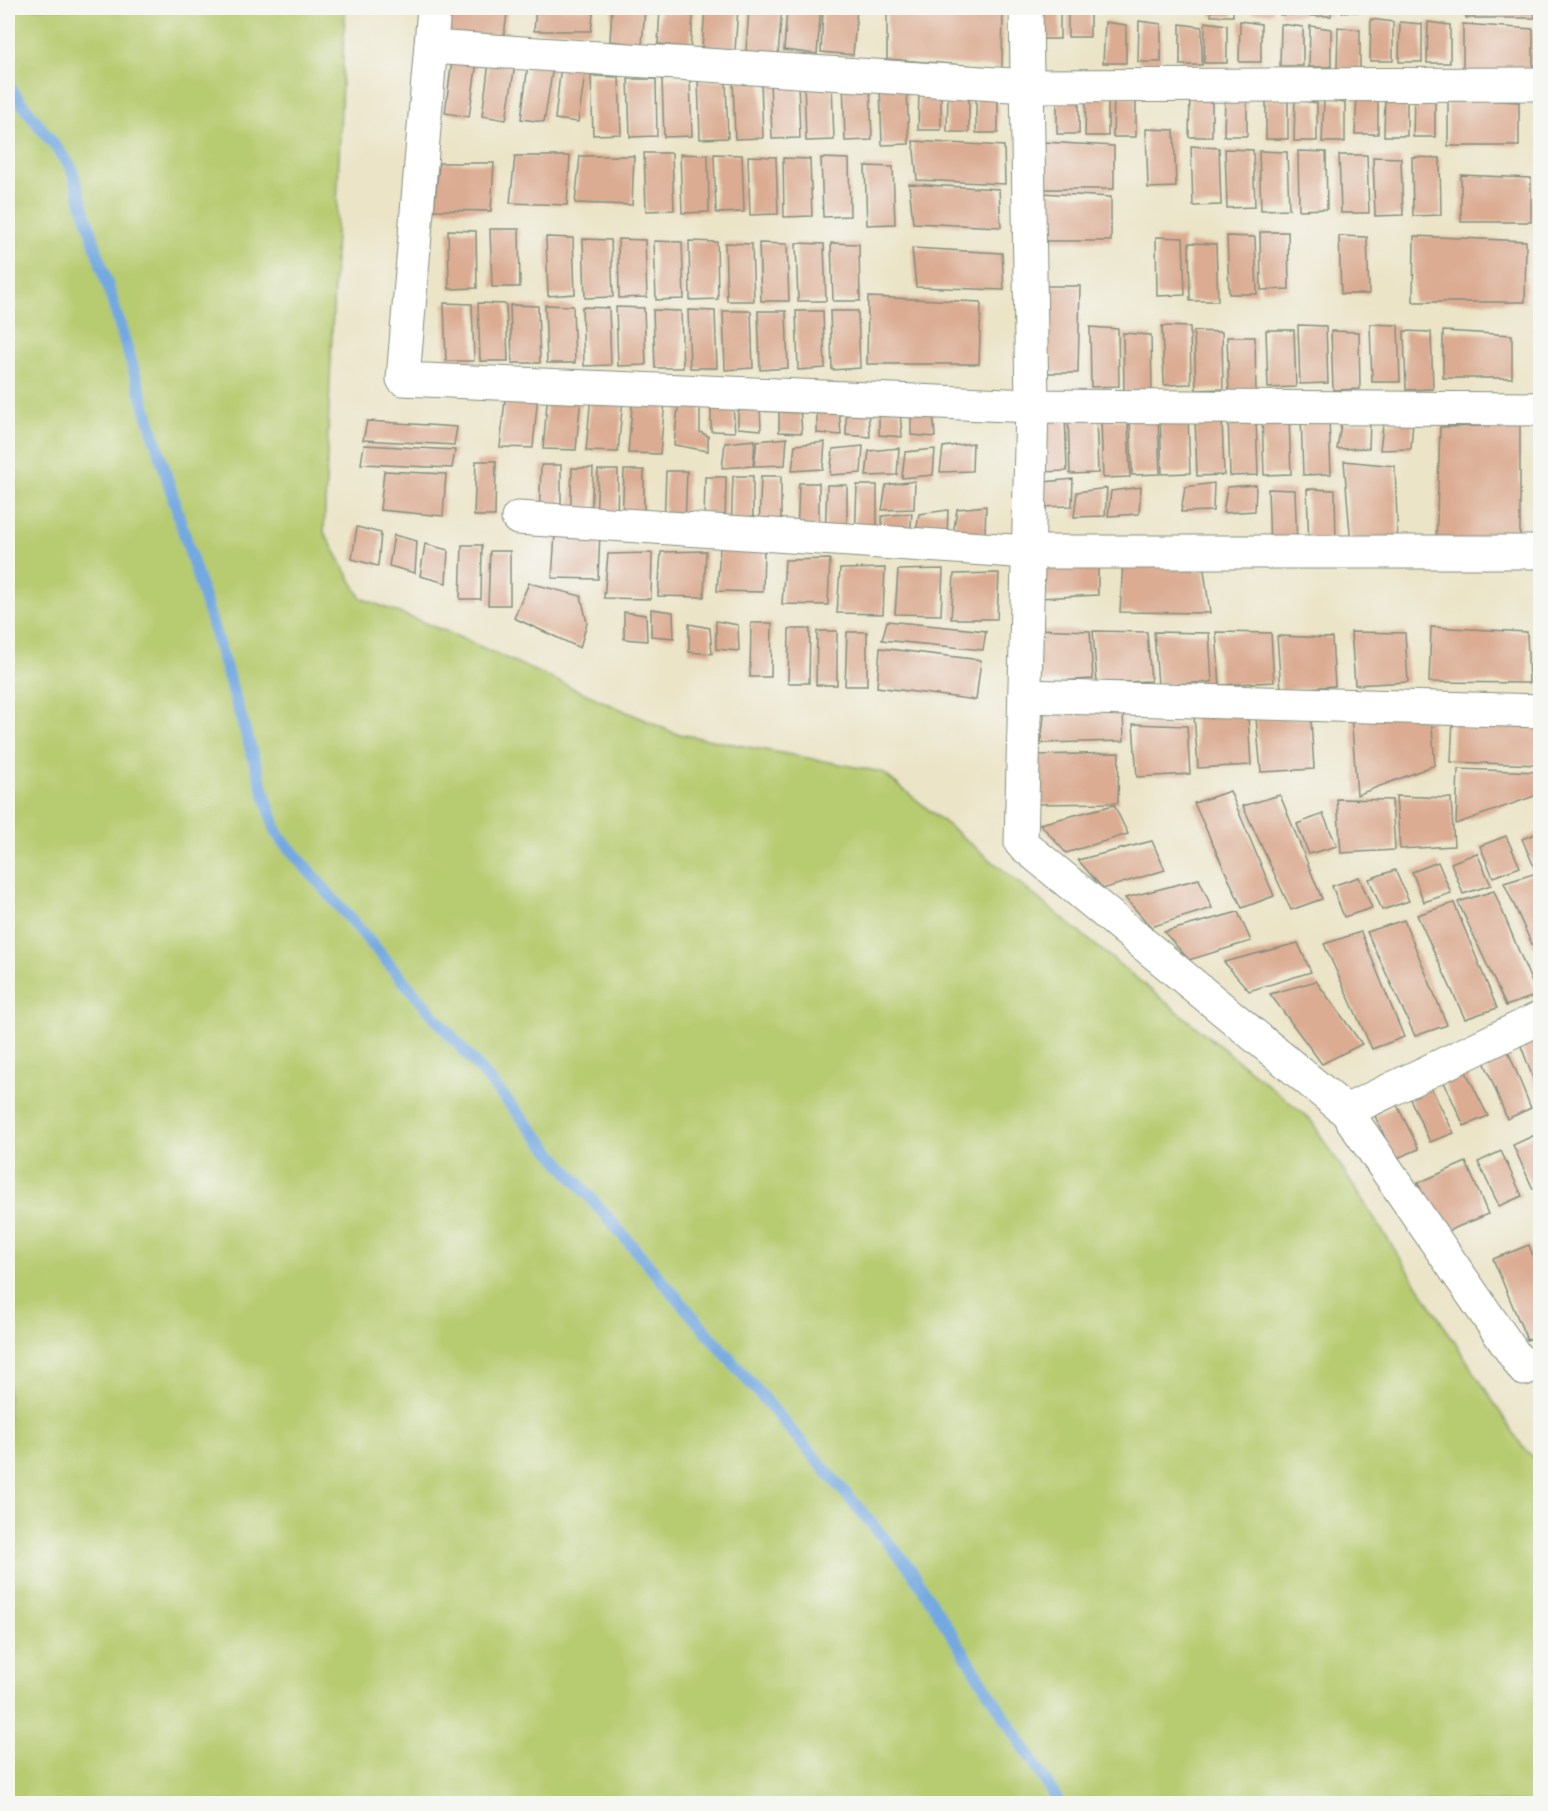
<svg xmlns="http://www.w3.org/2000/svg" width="1548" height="1811" viewBox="0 0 1548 1811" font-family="Mynerve,sans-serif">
<rect width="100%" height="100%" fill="#f6f6f2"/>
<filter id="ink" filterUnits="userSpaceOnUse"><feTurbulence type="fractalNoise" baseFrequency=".0167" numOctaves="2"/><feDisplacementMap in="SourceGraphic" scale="12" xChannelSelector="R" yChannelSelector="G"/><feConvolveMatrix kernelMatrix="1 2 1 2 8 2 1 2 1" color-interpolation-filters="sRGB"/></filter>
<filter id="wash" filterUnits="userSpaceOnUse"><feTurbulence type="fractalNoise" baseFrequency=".008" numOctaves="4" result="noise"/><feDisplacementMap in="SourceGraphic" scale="24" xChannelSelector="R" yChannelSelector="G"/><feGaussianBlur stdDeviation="1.35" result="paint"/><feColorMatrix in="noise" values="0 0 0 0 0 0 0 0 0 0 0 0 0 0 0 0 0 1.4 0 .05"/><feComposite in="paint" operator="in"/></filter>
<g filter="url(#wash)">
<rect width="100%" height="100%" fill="#ebe4c7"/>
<path fill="#b7cb6f" stroke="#6b8452" stroke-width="1.5" d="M 8,8 L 345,8 L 324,532 L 361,598 L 445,631 L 674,733 L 882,772 L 1310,1119 L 1522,1446 L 1540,1464 L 1540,1803 L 8,1803 Z"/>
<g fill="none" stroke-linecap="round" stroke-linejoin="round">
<path stroke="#73a9e1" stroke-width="12" d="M 8,85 L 71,167 L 277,834 L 909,1567 L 1060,1804"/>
</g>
<g id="blocks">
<g fill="#dbac92">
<path d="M 448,8 L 508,8 L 502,48 L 446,43 Z"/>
<path d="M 536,8 L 594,8 L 591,31 L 534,31 Z"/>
<path d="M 612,8 L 645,8 L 642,45 L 610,41 Z"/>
<path d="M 660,8 L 694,8 L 690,48 L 658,44 Z"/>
<path d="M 705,8 L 738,8 L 735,51 L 702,48 Z"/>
<path d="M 749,8 L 782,8 L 778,55 L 746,51 Z"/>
<path d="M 787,8 L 821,8 L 817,54 L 784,50 Z"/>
<path d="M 823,8 L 857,8 L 853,55 L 821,52 Z"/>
<path d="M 901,8 L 1003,8 L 1002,68 L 887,59 L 887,14 Z"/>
<path d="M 1038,8 L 1060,8 L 1060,39 L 1037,39 Z"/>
<rect x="1068" y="8" width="22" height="29"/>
<rect x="1211" y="8" width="22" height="8"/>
<rect x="1251" y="8" width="22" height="5"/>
<rect x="1280" y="8" width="23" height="7"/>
<rect x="1308" y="8" width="23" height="8"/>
<rect x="1342" y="8" width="23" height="4"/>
<rect x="1411" y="8" width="22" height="3"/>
<rect x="1439" y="8" width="22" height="4"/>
<rect x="1466" y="8" width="69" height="10"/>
<path d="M 1371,19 L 1393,22 L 1393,61 L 1370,61 Z"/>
<path d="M 1139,21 L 1161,24 L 1161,62 L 1138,62 Z"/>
<path d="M 1240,21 L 1261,24 L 1261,62 L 1239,62 Z"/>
<path d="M 1105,22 L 1126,25 L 1126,63 L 1103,63 Z"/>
<path d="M 1205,22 L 1227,25 L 1227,63 L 1204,63 Z"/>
<path d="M 1400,22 L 1422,24 L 1422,62 L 1399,62 Z"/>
<path d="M 1428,22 L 1450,25 L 1450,63 L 1427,63 Z"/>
<path d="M 1180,24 L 1202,27 L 1202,65 L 1180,65 Z"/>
<path d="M 1281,24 L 1303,27 L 1303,66 L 1280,66 Z"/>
<path d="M 1463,24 L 1533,29 L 1533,72 L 1463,72 Z"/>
<path d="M 1310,26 L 1331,29 L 1331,67 L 1309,67 Z"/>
<path d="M 1338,27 L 1360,30 L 1360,69 L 1337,69 Z"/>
<path d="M 452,60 L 477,62 L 469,117 L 445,113 Z"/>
<path d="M 489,62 L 515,65 L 506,120 L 482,116 Z"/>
<path d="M 528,65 L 553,67 L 544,122 L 521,119 Z"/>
<path d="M 561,65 L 586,67 L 578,122 L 555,119 Z"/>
<path d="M 591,76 L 619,77 L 621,134 L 593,135 Z"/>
<path d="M 628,79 L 656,79 L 657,136 L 630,137 Z"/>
<path d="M 662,79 L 690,79 L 692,136 L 664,137 Z"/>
<path d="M 698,80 L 726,81 L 728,138 L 700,139 Z"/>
<path d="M 733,80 L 761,81 L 763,138 L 735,139 Z"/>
<path d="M 770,80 L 798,81 L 800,138 L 772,139 Z"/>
<path d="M 804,82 L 832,83 L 834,140 L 806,141 Z"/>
<path d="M 843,82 L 870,83 L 872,140 L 845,141 Z"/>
<path d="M 880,86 L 907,87 L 909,144 L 882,145 Z"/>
<path d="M 919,89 L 941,91 L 941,130 L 918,130 Z"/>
<path d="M 948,91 L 969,93 L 969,132 L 947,132 Z"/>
<path d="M 976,91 L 998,94 L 998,133 L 976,133 Z"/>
<path d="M 1057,93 L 1079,96 L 1079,134 L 1057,134 Z"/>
<path d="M 1357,93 L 1378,96 L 1378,134 L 1355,134 Z"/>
<path d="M 1225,94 L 1247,97 L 1247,136 L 1224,136 Z"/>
<path d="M 1086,95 L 1108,98 L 1108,136 L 1085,136 Z"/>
<path d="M 1385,95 L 1407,98 L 1407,136 L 1384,136 Z"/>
<path d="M 1114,96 L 1136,98 L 1136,137 L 1113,137 Z"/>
<path d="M 1190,96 L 1212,98 L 1212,137 L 1189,137 Z"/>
<path d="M 1414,96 L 1435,98 L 1435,137 L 1413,137 Z"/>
<path d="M 1266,98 L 1288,100 L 1288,139 L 1266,139 Z"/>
<path d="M 1448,98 L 1519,102 L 1519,146 L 1448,146 Z"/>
<path d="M 1295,100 L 1317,103 L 1317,141 L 1294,141 Z"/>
<path d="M 1324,100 L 1345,103 L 1345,142 L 1322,142 Z"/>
<path d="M 1146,129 L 1174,130 L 1176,187 L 1148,188 Z"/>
<path d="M 913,141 L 1004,146 L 1005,184 L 917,180 Z"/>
<path d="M 1043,142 L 1114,146 L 1114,189 L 1043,189 Z"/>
<path d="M 1191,146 L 1219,148 L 1221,205 L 1193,206 Z"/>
<path d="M 1225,149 L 1253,150 L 1255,207 L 1227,208 Z"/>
<path d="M 1259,151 L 1287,152 L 1289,209 L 1261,210 Z"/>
<path d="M 1298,151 L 1326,152 L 1327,209 L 1299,210 Z"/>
<path d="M 644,153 L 672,153 L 674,210 L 646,211 Z"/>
<path d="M 680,154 L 708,155 L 709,212 L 682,213 Z"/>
<path d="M 714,154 L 742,155 L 744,212 L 716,213 Z"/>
<path d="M 1339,155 L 1367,155 L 1369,213 L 1341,213 Z"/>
<path d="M 515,156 L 570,156 L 567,205 L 510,203 Z"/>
<path d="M 580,156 L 634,156 L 632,205 L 575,203 Z"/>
<path d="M 748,156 L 776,157 L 778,214 L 750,215 Z"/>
<path d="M 1373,157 L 1401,158 L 1403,215 L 1375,216 Z"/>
<path d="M 1412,157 L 1440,158 L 1441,215 L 1413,216 Z"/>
<path d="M 783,158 L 810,159 L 812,216 L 784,217 Z"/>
<path d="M 821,158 L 849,159 L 850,216 L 823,217 Z"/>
<path d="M 439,163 L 494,163 L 491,211 L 434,210 Z"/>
<path d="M 865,166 L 893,167 L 895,224 L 867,225 Z"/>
<path d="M 1461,175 L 1531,178 L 1531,222 L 1461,222 Z"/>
<path d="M 909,184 L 999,189 L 1001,227 L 913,223 Z"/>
<path d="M 1041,193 L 1111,197 L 1111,241 L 1041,241 Z"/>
<path d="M 490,229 L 519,229 L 520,287 L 492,287 Z"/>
<path d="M 448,230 L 476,231 L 477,288 L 449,289 Z"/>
<path d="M 1260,232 L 1288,232 L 1289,289 L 1261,290 Z"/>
<path d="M 1227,236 L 1255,237 L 1257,294 L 1229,294 Z"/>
<path d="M 1339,236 L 1367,237 L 1369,294 L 1341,294 Z"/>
<path d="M 1414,236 L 1526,241 L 1525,302 L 1413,302 Z"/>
<path d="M 546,237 L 573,238 L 575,294 L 548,296 Z"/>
<path d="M 1156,237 L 1183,238 L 1185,295 L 1157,296 Z"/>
<path d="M 583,239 L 611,240 L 613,297 L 585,298 Z"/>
<path d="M 618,239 L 645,240 L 647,297 L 619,298 Z"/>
<path d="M 654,241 L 682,242 L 684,299 L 656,300 Z"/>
<path d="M 689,241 L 717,242 L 718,299 L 690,300 Z"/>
<path d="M 725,243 L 752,244 L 754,301 L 727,301 Z"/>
<path d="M 759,243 L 787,244 L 789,301 L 761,301 Z"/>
<path d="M 796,243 L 824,244 L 826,301 L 798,301 Z"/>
<path d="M 831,243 L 859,244 L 860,301 L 833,301 Z"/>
<path d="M 1189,243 L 1216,244 L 1218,301 L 1190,301 Z"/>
<path d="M 912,248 L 1002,253 L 1004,290 L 916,287 Z"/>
<path d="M 1045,286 L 1080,286 L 1078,373 L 1044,373 Z"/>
<path d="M 868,297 L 981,302 L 979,364 L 867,364 Z"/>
<path d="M 444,303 L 472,304 L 474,361 L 446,361 Z"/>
<path d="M 478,303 L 506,304 L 508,361 L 480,361 Z"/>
<path d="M 510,305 L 538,306 L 540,363 L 512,363 Z"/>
<path d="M 545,305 L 573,306 L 575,363 L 547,363 Z"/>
<path d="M 582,307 L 609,308 L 611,365 L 584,366 Z"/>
<path d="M 616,307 L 644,308 L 646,365 L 618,366 Z"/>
<path d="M 653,310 L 681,311 L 683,368 L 655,368 Z"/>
<path d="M 688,310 L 715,311 L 717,368 L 690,368 Z"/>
<path d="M 723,311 L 751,311 L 753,368 L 725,370 Z"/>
<path d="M 758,311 L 786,311 L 788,368 L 760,370 Z"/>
<path d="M 796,311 L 823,311 L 825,368 L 798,370 Z"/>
<path d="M 830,311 L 858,311 L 860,368 L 832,370 Z"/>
<path d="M 1370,324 L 1398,325 L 1400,382 L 1372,382 Z"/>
<path d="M 1298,325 L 1326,326 L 1328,383 L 1300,384 Z"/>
<path d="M 1162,326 L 1190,327 L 1191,384 L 1164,385 Z"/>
<path d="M 1090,327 L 1118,329 L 1119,386 L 1091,387 Z"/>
<path d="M 1266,330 L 1294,330 L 1296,387 L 1268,388 Z"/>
<path d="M 1194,331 L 1222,332 L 1223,389 L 1196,390 Z"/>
<path d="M 1331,331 L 1359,332 L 1360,389 L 1333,390 Z"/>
<path d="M 1404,331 L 1431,332 L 1433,389 L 1406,390 Z"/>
<path d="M 1443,331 L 1512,335 L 1512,378 L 1443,378 Z"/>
<path d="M 1123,333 L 1151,335 L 1152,392 L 1124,392 Z"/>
<path d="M 1227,337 L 1255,337 L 1256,394 L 1229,396 Z"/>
<path d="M 506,390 L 538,394 L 533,448 L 500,447 Z"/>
<path d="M 548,392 L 581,396 L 576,450 L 543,449 Z"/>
<path d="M 591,394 L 623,399 L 618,452 L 586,451 Z"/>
<path d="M 633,396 L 665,401 L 660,454 L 628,453 Z"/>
<path d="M 679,398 L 700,399 L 700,432 L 708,436 L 708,451 L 674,445 Z"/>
<path d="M 738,400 L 760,404 L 761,430 L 738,428 Z"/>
<path d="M 711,403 L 733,406 L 735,432 L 711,431 Z"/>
<path d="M 779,404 L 800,407 L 802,433 L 779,432 Z"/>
<path d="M 817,406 L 839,409 L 841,435 L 817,433 Z"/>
<path d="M 846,407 L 868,411 L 870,437 L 846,435 Z"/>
<path d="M 879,407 L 900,411 L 902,437 L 879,435 Z"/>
<path d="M 911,408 L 933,411 L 935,437 L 911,435 Z"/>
<path d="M 1037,413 L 1065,413 L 1067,471 L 1039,472 Z"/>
<path d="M 1068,416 L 1096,416 L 1098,473 L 1070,474 Z"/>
<path d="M 1130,416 L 1158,417 L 1160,474 L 1132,475 Z"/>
<path d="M 1160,416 L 1188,416 L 1190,473 L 1162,474 Z"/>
<path d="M 1262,416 L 1289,417 L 1291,474 L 1264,475 Z"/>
<path d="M 1301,416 L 1329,417 L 1331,474 L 1303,475 Z"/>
<path d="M 1195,417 L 1222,418 L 1224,475 L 1197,476 Z"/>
<path d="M 1228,417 L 1256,418 L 1258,475 L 1230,476 Z"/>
<path d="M 1101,419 L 1128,420 L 1130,477 L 1103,478 Z"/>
<path d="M 367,421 L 457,427 L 454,445 L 363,440 Z"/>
<path d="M 1370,421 L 1369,448 L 1337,449 L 1341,424 Z"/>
<path d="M 1413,421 L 1411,449 L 1380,450 L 1383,425 Z"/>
<path d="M 1520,425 L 1520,545 L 1436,544 L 1440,427 Z"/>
<path d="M 787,438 L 785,465 L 754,466 L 757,441 Z"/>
<path d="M 755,440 L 753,466 L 722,468 L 725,443 Z"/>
<path d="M 825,442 L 823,469 L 792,471 L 795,445 Z"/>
<path d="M 973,443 L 972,471 L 940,472 L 943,447 Z"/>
<path d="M 364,445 L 455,450 L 452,468 L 361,464 Z"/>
<path d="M 863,446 L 861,473 L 830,475 L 833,449 Z"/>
<path d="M 899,448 L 897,475 L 866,476 L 869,451 Z"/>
<path d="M 935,449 L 933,475 L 902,478 L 905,452 Z"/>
<path d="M 476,461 L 496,461 L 495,516 L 474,516 Z"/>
<path d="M 1344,461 L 1395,466 L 1398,545 L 1351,545 Z"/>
<path d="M 541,465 L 561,465 L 561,518 L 539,518 Z"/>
<path d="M 572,468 L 593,468 L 591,522 L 570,522 Z"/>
<path d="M 598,470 L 618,470 L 617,523 L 596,523 Z"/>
<path d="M 624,470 L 644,470 L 644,523 L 622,523 Z"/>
<path d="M 384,471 L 446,474 L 443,516 L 380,510 Z"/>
<path d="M 666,471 L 687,471 L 685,526 L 664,526 Z"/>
<path d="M 733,476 L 753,476 L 753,530 L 731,530 Z"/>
<path d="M 761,476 L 781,476 L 781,530 L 759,530 Z"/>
<path d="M 705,477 L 726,477 L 725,526 L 704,524 Z"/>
<path d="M 1073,479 L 1072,506 L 1040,507 L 1044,482 Z"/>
<path d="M 915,481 L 914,509 L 882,510 L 886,485 Z"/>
<path d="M 799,483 L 819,483 L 819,537 L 797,537 Z"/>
<path d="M 1214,483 L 1213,511 L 1181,512 L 1185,487 Z"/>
<path d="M 827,485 L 847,485 L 847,538 L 825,538 Z"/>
<path d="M 857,485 L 877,485 L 877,540 L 855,540 Z"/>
<path d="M 1256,485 L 1255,511 L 1223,513 L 1227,487 Z"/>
<path d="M 1141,487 L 1139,514 L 1108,516 L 1111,491 Z"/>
<path d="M 1107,488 L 1105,516 L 1074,517 L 1077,492 Z"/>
<path d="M 1268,489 L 1295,490 L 1297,547 L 1270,548 Z"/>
<path d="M 1307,489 L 1335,490 L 1336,547 L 1309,548 Z"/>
<path d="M 986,506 L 985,533 L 953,535 L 957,509 Z"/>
<path d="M 948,510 L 947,538 L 915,539 L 919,514 Z"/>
<path d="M 912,513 L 910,538 L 882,535 L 882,516 Z"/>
<path d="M 357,527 L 381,533 L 378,566 L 352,559 Z"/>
<path d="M 600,533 L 598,579 L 552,578 L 555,534 Z"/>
<path d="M 394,535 L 417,541 L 415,573 L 389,566 Z"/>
<path d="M 425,544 L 448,550 L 446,583 L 420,576 Z"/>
<path d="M 462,545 L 482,545 L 481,599 L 460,599 Z"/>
<path d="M 764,546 L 763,592 L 717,591 L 720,547 Z"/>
<path d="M 490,551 L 510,551 L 510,605 L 488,605 Z"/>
<path d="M 706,551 L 704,597 L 658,596 L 661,552 Z"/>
<path d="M 652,553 L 651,599 L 604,598 L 608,554 Z"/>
<path d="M 830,559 L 828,605 L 782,604 L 785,560 Z"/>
<path d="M 1123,562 L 1204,570 L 1210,613 L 1120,612 Z"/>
<path d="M 1040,564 L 1098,564 L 1098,595 L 1039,598 Z"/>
<path d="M 885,568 L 883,614 L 837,613 L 840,569 Z"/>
<path d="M 943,569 L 941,615 L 895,614 L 898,570 Z"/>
<path d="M 999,573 L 997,619 L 951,619 L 954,574 Z"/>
<path d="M 529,583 L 581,596 L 587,623 L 580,648 L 514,618 Z"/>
<path d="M 651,609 L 673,612 L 674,638 L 651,636 Z"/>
<path d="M 624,612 L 646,615 L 647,641 L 624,639 Z"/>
<path d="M 716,621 L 738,625 L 739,651 L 716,649 Z"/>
<path d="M 887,621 L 986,631 L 983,650 L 882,640 Z"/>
<path d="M 751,623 L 772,623 L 771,677 L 750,677 Z"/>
<path d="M 689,624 L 710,628 L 712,654 L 689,652 Z"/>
<path d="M 1431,627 L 1527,632 L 1529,683 L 1429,682 Z"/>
<path d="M 789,629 L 810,629 L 809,683 L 788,683 Z"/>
<path d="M 1035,629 L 1090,631 L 1093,679 L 1039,682 Z"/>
<path d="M 817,631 L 837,631 L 837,685 L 816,685 Z"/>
<path d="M 1093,631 L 1147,632 L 1151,681 L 1097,683 Z"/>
<path d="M 847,632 L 867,632 L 867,686 L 845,686 Z"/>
<path d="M 1154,632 L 1209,633 L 1212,682 L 1158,685 Z"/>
<path d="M 1216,632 L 1271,633 L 1274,682 L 1220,685 Z"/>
<path d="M 1351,632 L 1405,633 L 1408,682 L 1355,685 Z"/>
<path d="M 1277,636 L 1332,638 L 1335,686 L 1281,690 Z"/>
<path d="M 880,648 L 981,660 L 976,700 L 877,687 Z"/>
<path d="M 1045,706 L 1123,707 L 1124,741 L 1041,743 Z"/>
<path d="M 1351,714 L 1431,717 L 1435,765 L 1357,795 Z"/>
<path d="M 1194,715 L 1248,717 L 1251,765 L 1198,768 Z"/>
<path d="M 1453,717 L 1540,721 L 1540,765 L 1451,762 Z"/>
<path d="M 1256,718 L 1311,719 L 1314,769 L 1261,772 Z"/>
<path d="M 1133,724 L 1187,726 L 1190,774 L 1137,777 Z"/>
<path d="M 1119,753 L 1118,803 L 1034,804 L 1037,755 Z"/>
<path d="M 1458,769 L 1540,772 L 1540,794 L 1456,824 Z"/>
<path d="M 1230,791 L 1274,896 L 1242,908 L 1194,803 Z"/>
<path d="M 1280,795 L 1322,899 L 1291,910 L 1243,806 Z"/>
<path d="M 1396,796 L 1451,798 L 1454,846 L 1400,849 Z"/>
<path d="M 1337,799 L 1392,800 L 1395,850 L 1341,853 Z"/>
<path d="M 1114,805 L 1128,834 L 1066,853 L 1040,824 Z"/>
<path d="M 1323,814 L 1337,846 L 1309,854 L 1297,824 Z"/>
<path d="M 1540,832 L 1540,867 L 1535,869 L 1522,839 Z"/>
<path d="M 1506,836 L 1520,867 L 1493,877 L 1480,846 Z"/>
<path d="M 1152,841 L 1165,870 L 1103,889 L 1078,860 Z"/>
<path d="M 1477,853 L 1491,885 L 1463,894 L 1451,863 Z"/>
<path d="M 1438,862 L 1451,893 L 1424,902 L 1412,872 Z"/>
<path d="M 1395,870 L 1409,901 L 1382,910 L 1369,879 Z"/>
<path d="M 1540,872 L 1540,962 L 1504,883 Z"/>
<path d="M 1359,877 L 1372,908 L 1344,917 L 1332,886 Z"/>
<path d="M 1199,879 L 1212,908 L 1151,927 L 1125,898 Z"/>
<path d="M 1494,891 L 1537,995 L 1506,1006 L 1458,902 Z"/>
<path d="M 1454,903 L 1497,1008 L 1465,1019 L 1417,915 Z"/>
<path d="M 1238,912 L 1251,941 L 1189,960 L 1164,932 Z"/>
<path d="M 1404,920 L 1447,1025 L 1415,1036 L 1367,932 Z"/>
<path d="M 1361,932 L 1404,1037 L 1372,1049 L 1324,944 Z"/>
<path d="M 1298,943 L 1311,972 L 1249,991 L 1224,962 Z"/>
<path d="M 1316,981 L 1362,1044 L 1322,1064 L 1270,994 Z"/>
<path d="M 1540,1033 L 1540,1097 L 1521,1046 Z"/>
<path d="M 1506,1046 L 1531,1108 L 1507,1119 L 1484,1061 Z"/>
<path d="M 1466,1072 L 1488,1116 L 1464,1126 L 1444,1082 Z"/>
<path d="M 1431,1088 L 1454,1133 L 1430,1142 L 1410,1099 Z"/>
<path d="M 1397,1105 L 1419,1149 L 1395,1159 L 1375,1116 Z"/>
<path d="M 1535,1135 L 1540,1147 L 1540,1186 L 1533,1189 L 1513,1145 Z"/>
<path d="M 1501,1151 L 1522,1196 L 1499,1206 L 1478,1162 Z"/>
<path d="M 1466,1162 L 1488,1214 L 1441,1234 L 1418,1183 Z"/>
<path d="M 1529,1245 L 1540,1275 L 1540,1336 L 1527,1340 L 1493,1259 Z"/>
</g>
</g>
</g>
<g filter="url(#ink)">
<use href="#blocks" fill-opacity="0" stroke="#85907e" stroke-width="1.5"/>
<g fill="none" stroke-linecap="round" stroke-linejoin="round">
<g stroke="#85907e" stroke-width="35">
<g id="minor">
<path d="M 434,8 L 403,379 L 1032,406 L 1540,409"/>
<path d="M 1026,8 L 1032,406 L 1021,843 L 1346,1111 L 1524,1369 L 1540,1361"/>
<path d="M 431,47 L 1027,86 L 1540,84"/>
<path d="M 518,518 L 1029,552 L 1540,552"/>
<path d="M 1025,696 L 1540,711"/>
<path d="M 1346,1111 L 1540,1018"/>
</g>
</g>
<use href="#minor" stroke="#fff" stroke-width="33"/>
</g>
</g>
<rect width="1548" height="1811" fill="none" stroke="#f6f6f2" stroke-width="30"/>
</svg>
